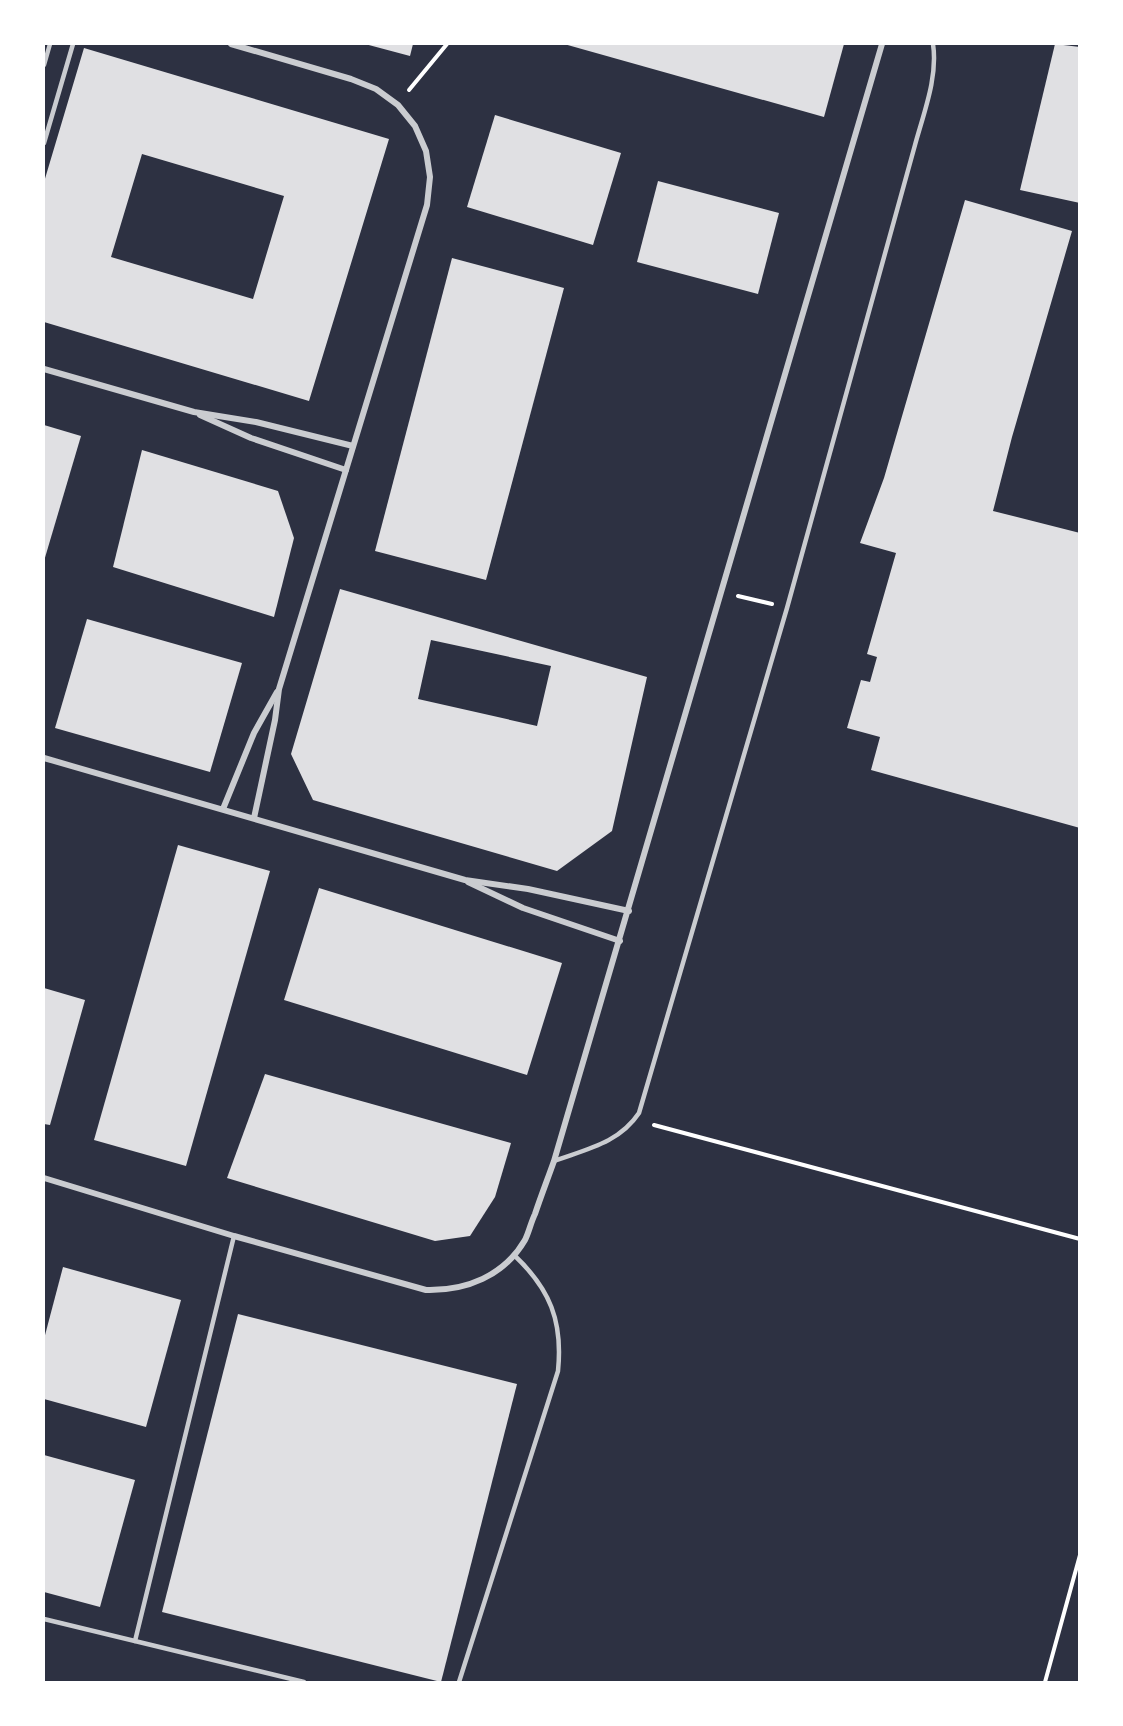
<svg xmlns="http://www.w3.org/2000/svg" width="1123" height="1726" viewBox="0 0 1123 1726" font-family="'Titillium Web',sans-serif">
<rect width="100%" height="100%" fill="#2d3142"/>
<g fill="#e0e0e3" fill-rule="evenodd">
<path d="M 365,44 L 413,44 L 410,56 Z"/>
<path d="M 564,44 L 844,44 L 824,117 Z"/>
<path d="M 1055,44 L 1080,47 L 1080,203 L 1020,190 Z"/>
<path d="M 84,48 L 389,139 L 309,401 L 44,322 L 44,182 ZM 142,154 L 284,196 L 253,299 L 111,257 Z"/>
<path d="M 495,115 L 621,153 L 593,245 L 467,207 Z"/>
<path d="M 658,181 L 779,213 L 758,294 L 637,262 Z"/>
<path d="M 965,200 L 1072,231 L 1012,437 L 993,511 L 1080,533 L 1080,828 L 871,770 L 880,737 L 847,728 L 861,680 L 870,682 L 877,657 L 867,654 L 896,553 L 860,543 L 884,478 Z"/>
<path d="M 452,258 L 564,288 L 486,580 L 375,551 Z"/>
<path d="M 44,425 L 81,436 L 44,561 Z"/>
<path d="M 142,450 L 278,491 L 294,538 L 274,617 L 113,567 Z"/>
<path d="M 340,589 L 647,677 L 612,831 L 557,871 L 313,800 L 291,754 ZM 431,640 L 551,666 L 537,726 L 418,699 Z"/>
<path d="M 87,619 L 242,663 L 210,772 L 55,728 Z"/>
<path d="M 178,845 L 270,871 L 186,1166 L 94,1140 Z"/>
<path d="M 319,888 L 562,963 L 527,1075 L 284,1000 Z"/>
<path d="M 44,988 L 85,1000 L 50,1125 L 44,1124 Z"/>
<path d="M 265,1074 L 511,1143 L 495,1197 L 470,1236 L 435,1241 L 227,1178 Z"/>
<path d="M 63,1267 L 181,1300 L 146,1427 L 44,1399 L 44,1339 Z"/>
<path d="M 238,1314 L 517,1384 L 441,1682 L 162,1612 Z"/>
<path d="M 44,1455 L 135,1480 L 100,1607 L 44,1592 Z"/>
</g>
<g fill="none" stroke-linecap="round" stroke-linejoin="round">
<g stroke="#fff" stroke-width="4">
<path d="M 409,90 L 447,44"/>
<path d="M 738,596 L 772,604"/>
<path d="M 654,1125 L 1080,1239"/>
<path d="M 1045,1682 L 1080,1555"/>
</g>
<g stroke="#caccd0" stroke-width="4.5">
<path d="M 44,65 L 50,44"/>
<path d="M 44,143 L 73,44"/>
<path d="M 554,1161 C 587,1149 619,1143 639,1113 L 787,608 L 915,145 C 924,112 938,77 933,44"/>
<path d="M 44,1619 L 304,1682"/>
<path d="M 135,1641 L 234,1236"/>
<path d="M 459,1682 L 558,1371 C 563,1321 550,1289 514,1255"/>
</g>
<g stroke="#caccd0" stroke-width="6">
<path d="M 231,44 L 351,79 L 376,89 L 398,105 L 415,126 L 426,151 L 430,177 L 427,205 L 279,689 L 275,720 L 254,818"/>
<path d="M 44,369 L 194,412 L 256,422 L 353,446"/>
<path d="M 200,415 L 251,438 L 346,470"/>
<path d="M 44,758 L 465,880 L 528,889 L 629,911"/>
<path d="M 223,809 L 254,733 L 277,692"/>
<path d="M 468,882 L 523,908 L 620,941"/>
<path d="M 44,1178 L 234,1236 L 426,1290 C 466,1291 504,1276 525,1240 C 529,1232 531,1222 535,1214 C 541,1196 548,1178 554,1161 L 882,44"/>
</g>
</g>
<rect width="1123" height="1726" fill="none" stroke="#ffffff" stroke-width="90"/>
</svg>
